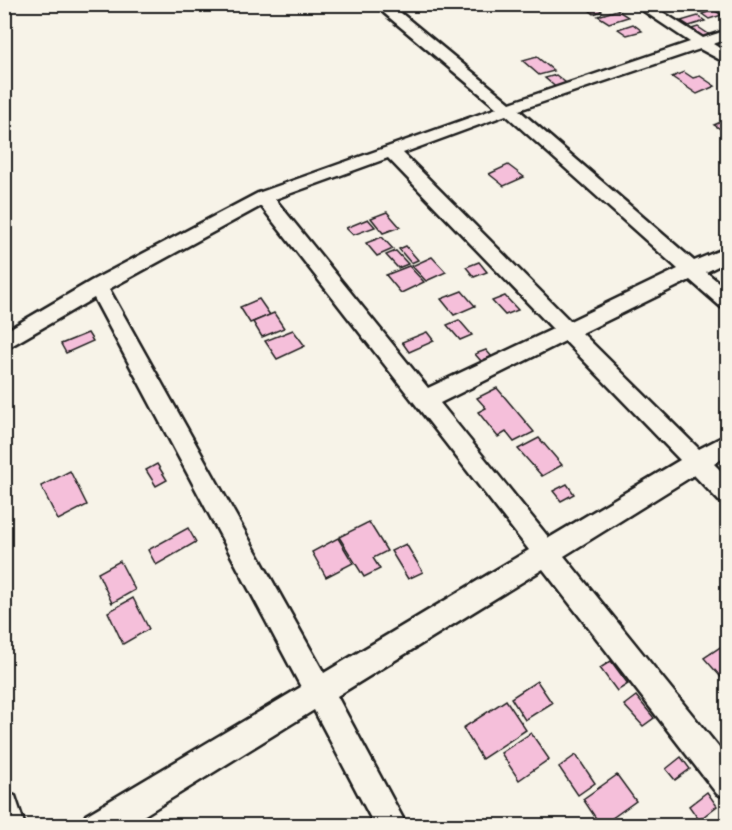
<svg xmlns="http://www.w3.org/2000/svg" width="732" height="830" viewBox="0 0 732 830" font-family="'Patrick Hand',sans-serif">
<rect width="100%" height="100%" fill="#f7f3e8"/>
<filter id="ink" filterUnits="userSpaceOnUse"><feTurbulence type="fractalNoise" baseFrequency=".0167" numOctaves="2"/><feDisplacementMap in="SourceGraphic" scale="12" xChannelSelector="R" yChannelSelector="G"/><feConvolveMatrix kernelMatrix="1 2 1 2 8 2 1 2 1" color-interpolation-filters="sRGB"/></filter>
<g filter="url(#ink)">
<g fill="#f5bfda" stroke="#1c1c1c" stroke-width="1.5">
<path d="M 601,4 L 605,7 L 599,9 L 602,11 L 594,14 L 583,5 Z"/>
<path d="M 617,10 L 628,17 L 609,23 L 598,16 Z"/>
<path d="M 714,10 L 722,15 L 709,19 L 702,14 Z"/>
<path d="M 698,16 L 705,21 L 689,26 L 681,21 Z"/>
<path d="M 633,24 L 642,31 L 627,35 L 618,29 Z"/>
<path d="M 698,27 L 713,37 L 698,37 L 688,30 Z"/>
<path d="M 537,57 L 554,71 L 539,75 L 523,61 Z"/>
<path d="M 684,72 L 693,78 L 700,76 L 715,86 L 697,94 L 672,77 Z"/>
<path d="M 556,75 L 570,86 L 559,90 L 545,78 Z"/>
<path d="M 728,119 L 728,134 L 714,125 Z"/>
<path d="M 508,165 L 524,177 L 504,186 L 489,174 Z"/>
<path d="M 387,212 L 400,227 L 383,233 L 371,218 Z"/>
<path d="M 368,219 L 375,227 L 353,235 L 346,228 Z"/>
<path d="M 382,237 L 393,249 L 377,256 L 366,243 Z"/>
<path d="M 406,246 L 418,260 L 411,263 L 399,249 Z"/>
<path d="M 396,251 L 408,264 L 398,268 L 386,255 Z"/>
<path d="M 432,257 L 446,272 L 426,281 L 412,266 Z"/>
<path d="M 479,262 L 487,272 L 474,277 L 466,267 Z"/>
<path d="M 409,266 L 424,282 L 401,293 L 386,275 Z"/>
<path d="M 462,291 L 475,306 L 454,315 L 441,299 Z"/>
<path d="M 505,296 L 518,310 L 505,315 L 492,301 Z"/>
<path d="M 259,299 L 270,315 L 250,323 L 240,307 Z"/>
<path d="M 274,313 L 284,328 L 262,337 L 253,322 Z"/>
<path d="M 459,320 L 472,335 L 460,340 L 447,325 Z"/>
<path d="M 293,330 L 305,346 L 277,359 L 265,341 Z"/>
<path d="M 427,332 L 434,341 L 409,352 L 402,342 Z"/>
<path d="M 88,333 L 93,341 L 66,353 L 61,344 Z"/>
<path d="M 486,350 L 492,357 L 481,361 L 475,354 Z"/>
<path d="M 497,388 L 534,432 L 514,442 L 506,432 L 498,437 L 478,412 L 486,408 L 477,398 Z"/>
<path d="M 539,438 L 562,465 L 542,476 L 518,449 Z"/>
<path d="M 157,464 L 167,480 L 156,486 L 146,470 Z"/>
<path d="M 70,471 L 87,505 L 58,520 L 41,486 Z"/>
<path d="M 567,484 L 574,494 L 561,501 L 553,491 Z"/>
<path d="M 369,522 L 387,551 L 373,558 L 380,569 L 364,577 L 339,537 Z"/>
<path d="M 188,528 L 196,542 L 156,565 L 148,550 Z"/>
<path d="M 338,538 L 353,563 L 326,577 L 312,552 Z"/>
<path d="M 406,544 L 423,572 L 408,579 L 391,551 Z"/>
<path d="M 120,561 L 135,590 L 112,603 L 98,573 Z"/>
<path d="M 133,598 L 149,629 L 123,644 L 108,612 Z"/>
<path d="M 728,642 L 728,685 L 704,658 Z"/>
<path d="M 611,661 L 628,684 L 617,691 L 600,668 Z"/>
<path d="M 537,681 L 552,703 L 525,720 L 511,698 Z"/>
<path d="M 636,696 L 654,718 L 643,726 L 624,705 Z"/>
<path d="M 506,700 L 526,730 L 482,759 L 463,728 Z"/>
<path d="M 531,733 L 549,759 L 519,780 L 501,753 Z"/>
<path d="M 576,755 L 595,783 L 578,795 L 559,767 Z"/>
<path d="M 681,757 L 690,769 L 675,780 L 666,769 Z"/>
<path d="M 617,775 L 636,801 L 601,826 L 583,799 Z"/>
<path d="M 707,792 L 717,806 L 699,820 L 689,806 Z"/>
</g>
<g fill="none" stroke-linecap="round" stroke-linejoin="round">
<g stroke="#1c1c1c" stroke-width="5">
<g id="minor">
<path d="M 383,4 L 397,4 L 396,9 L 510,103 L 690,42 L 633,4 L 650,4 L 703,38 L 728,30 L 728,39 L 713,44 L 728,53 L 728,64 L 700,49 L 519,110 L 694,261 L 728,247 L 728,261 L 706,272 L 728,290 L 728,309 L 721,307 L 690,280 L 582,333 L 699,449 L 728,434 L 728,455 L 714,464 L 728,478 L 728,504 L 719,501 L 694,475 L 564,556 L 728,759 L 728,798 L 717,794 L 543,569 L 337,696 L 407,826 L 375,826 L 314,710 L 127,826 L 82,826 L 86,815 L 301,687 L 94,298 L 4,350 L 4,332 L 91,281 L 258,193 L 497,108 L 384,13 ZM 506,115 L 678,269 L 570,321 L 403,153 ZM 388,158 L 553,329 L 428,388 L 275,199 ZM 261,206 L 529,550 L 324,673 L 109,289 ZM 565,341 L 680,460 L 549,538 L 440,403 Z"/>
<path d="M 4,792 L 15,796 L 25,826 L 4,826 Z"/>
</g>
</g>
<use href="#minor" fill="#f7f3e8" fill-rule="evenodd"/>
</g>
</g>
<rect width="732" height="830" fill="none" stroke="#f7f3e8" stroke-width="24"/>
<rect x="12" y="12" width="708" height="806" fill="none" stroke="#1c1c1c" stroke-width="2" filter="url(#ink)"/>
</svg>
